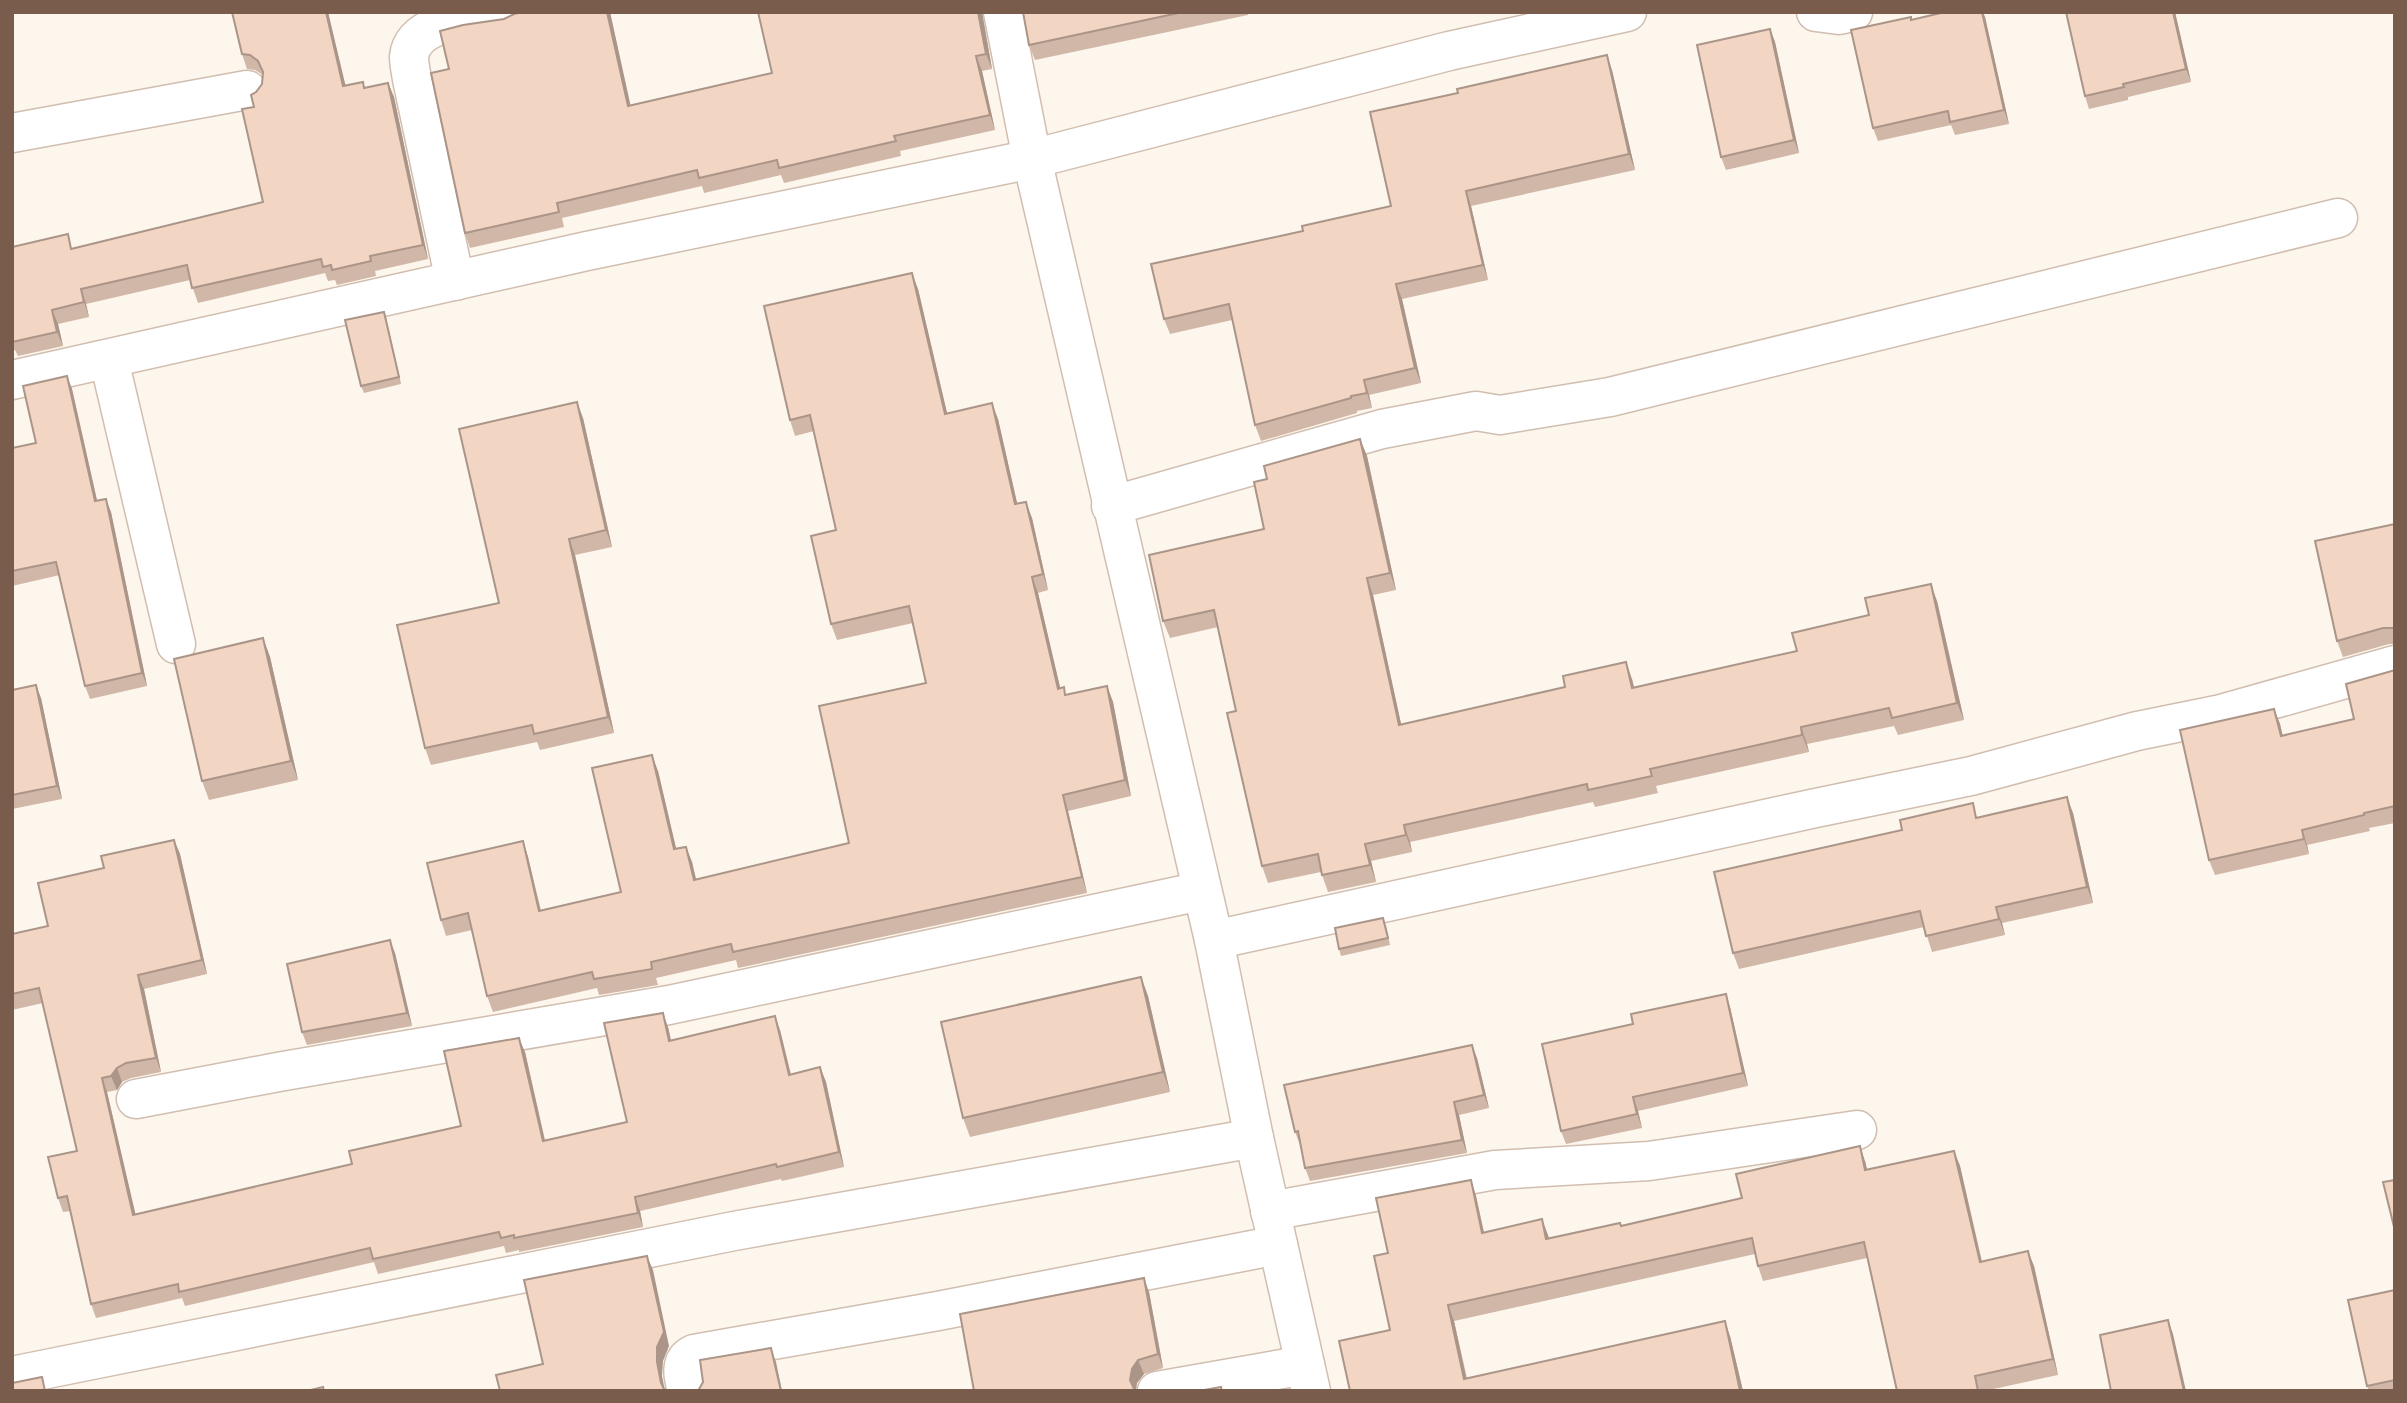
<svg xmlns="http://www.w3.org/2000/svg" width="2407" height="1403" viewBox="0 0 2407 1403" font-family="'Sofia Sans Condensed',sans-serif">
<rect width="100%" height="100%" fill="#fdf6ec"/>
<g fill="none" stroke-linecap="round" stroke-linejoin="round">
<g stroke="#d1beb0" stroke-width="41">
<g id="minor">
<path d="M 1003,12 L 1032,159 L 1214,940 L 1254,1138 L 1311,1391"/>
<path d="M 1816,12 L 1839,15 L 1853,12"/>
<path d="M 12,133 L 247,90"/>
<path d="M 455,281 L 412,79 C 411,72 409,64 409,57 C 413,19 478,17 506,12"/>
<path d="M 109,360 L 176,644"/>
<path d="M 12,380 L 587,251 L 1032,159 L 1449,51 L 1627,12"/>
<path d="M 1111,506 L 1382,429 L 1476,411 L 1500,415 L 1610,397 L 2338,218"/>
<path d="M 1214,940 L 1811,809 L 1971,776 L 2137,731 L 2221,714 L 2395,665"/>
<path d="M 136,1099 L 278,1072 L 669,1005 L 1201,891"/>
<path d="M 1270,1211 L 1495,1170 L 1649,1161 L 1857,1130"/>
<path d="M 12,1376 L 734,1231 L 1254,1138"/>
<path d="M 687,1391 C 683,1377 679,1361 694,1354 L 938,1311 L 1278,1245"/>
<path d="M 1157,1391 L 1305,1365"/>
</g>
</g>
<use href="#minor" stroke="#fff" stroke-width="38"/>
</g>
<g fill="#d1b7a8">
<path d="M 328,12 L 345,86 L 365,88 L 388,83 L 394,97 L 428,259 L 375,271 L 376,276 L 337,285 L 335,280 L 328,281 L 325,273 L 198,303 L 190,280 L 86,304 L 89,317 L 58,324 L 63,346 L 18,356 L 15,350 L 12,351 L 12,247 L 73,248 L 263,202 L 254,107 L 256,92 L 262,84 L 263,75 L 255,70 L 247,69 L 242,54 Z"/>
<path d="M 522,12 L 610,12 L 630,106 L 772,73 L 758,12 L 982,12 L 992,69 L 982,71 L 995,130 L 900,151 L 901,156 L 784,183 L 781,175 L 704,193 L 702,186 L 562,218 L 564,227 L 470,248 L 465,233 L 449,69 L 504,19 Z"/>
<path d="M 1023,12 L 1248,12 L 1248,15 L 1035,60 L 1029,45 Z"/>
<path d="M 2066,12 L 2175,12 L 2191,82 L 2128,97 L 2128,100 L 2089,109 L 2085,96 Z"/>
<path d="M 1985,17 L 2009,124 L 1955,135 L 1951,125 L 1878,141 L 1873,128 L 1912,20 Z"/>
<path d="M 1770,29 L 1775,42 L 1799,153 L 1726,170 L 1721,157 Z"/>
<path d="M 1612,70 L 1635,170 L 1471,206 L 1488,280 L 1402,299 L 1421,383 L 1369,395 L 1372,408 L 1357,411 L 1357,413 L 1261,441 L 1255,425 L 1232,320 L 1170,334 L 1164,319 L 1303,231 L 1391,206 Z"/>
<path d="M 918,289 L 947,413 L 998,419 L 1017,504 L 1032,518 L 1048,590 L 1038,593 L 1060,688 L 1066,695 L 1107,686 L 1113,702 L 1131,796 L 1068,811 L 1087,893 L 738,968 L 736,960 L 656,978 L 658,985 L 599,995 L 597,988 L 493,1012 L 487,996 L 472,930 L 446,936 L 441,920 L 523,841 L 528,857 L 541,910 L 621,892 L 658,771 L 676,849 L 686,847 L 692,862 L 696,880 L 849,843 L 926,683 L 913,623 L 837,640 L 831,624 L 836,530 L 814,431 L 795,436 L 790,420 Z"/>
<path d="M 386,318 L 401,384 L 364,393 L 361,386 Z"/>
<path d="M 67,376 L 72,389 L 97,500 L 111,512 L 147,686 L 90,699 L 85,686 L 60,575 L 12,586 L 12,448 L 36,443 Z"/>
<path d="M 583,418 L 612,547 L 575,555 L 614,733 L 540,750 L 537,742 L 431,765 L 425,748 L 499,603 Z"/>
<path d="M 1360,439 L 1367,456 L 1396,590 L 1373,595 L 1401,724 L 1632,679 L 1634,687 L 1797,651 L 1937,601 L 1964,720 L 1898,735 L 1894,726 L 1807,744 L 1809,752 L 1656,786 L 1658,793 L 1595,807 L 1593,802 L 1410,842 L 1412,852 L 1371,861 L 1376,882 L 1328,892 L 1321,872 L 1268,883 L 1262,866 L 1236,711 L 1218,627 L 1170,638 L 1163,621 L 1264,529 L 1267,479 Z"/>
<path d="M 2395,524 L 2395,644 L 2389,644 L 2343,657 L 2337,641 Z"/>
<path d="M 263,638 L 270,657 L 298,780 L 209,800 L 202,781 Z"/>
<path d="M 2395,670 L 2395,823 L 2369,828 L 2370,831 L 2307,845 L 2309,854 L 2215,875 L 2209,860 L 2274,709 L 2280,724 L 2283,736 L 2354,719 Z"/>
<path d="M 12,690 L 41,698 L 62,799 L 12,809 Z"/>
<path d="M 2073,813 L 2093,903 L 2002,923 L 2005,935 L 1932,952 L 1924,927 L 1739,969 L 1733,953 L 1978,817 Z"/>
<path d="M 174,840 L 180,854 L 207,974 L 144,989 L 161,1072 L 131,1078 L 122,1082 L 117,1090 L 107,1092 L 135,1214 L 352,1164 L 461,1126 L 525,1052 L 545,1140 L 627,1122 L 668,1027 L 671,1040 L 780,1030 L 791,1074 L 820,1067 L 826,1082 L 844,1167 L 782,1181 L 781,1179 L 640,1211 L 643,1227 L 519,1252 L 519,1250 L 506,1253 L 504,1246 L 378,1274 L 374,1262 L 185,1306 L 182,1298 L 96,1318 L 91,1304 L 70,1211 L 63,1212 L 58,1198 L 77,1151 L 43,1003 L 12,1010 L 12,934 L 48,926 L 104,868 Z"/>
<path d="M 1386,925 L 1390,945 L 1341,956 L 1339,949 Z"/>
<path d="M 395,953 L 412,1026 L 307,1045 L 302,1032 Z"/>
<path d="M 1141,977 L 1148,996 L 1170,1092 L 970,1137 L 963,1118 Z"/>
<path d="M 1730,1007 L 1748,1086 L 1638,1111 L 1642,1128 L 1566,1144 L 1561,1131 Z"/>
<path d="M 1477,1058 L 1489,1108 L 1459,1115 L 1467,1153 L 1310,1181 L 1305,1168 L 1301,1145 L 1300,1145 L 1295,1132 Z"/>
<path d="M 1954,1151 L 1960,1166 L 1982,1261 L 2034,1266 L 2058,1375 L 1984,1391 L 1897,1391 L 1867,1258 L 1763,1281 L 1758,1266 L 1755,1254 L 1454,1321 L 1467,1378 L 1730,1336 L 1743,1391 L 1350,1391 L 1390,1330 L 1388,1253 L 1471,1180 L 1476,1196 L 1484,1232 L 1548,1235 L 1549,1238 L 1621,1226 L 1742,1198 L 1865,1161 L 1867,1170 Z"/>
<path d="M 2395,1290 L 2395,1391 L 2369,1391 L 2367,1386 Z"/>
<path d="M 1149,1292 L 1163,1368 L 1144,1374 L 1137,1383 L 974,1391 Z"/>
</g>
<g fill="#aa9588">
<path d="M 326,12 L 328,12 L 349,100 L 343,86 Z"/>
<path d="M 607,12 L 610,12 L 634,121 L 628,106 Z"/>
<path d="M 978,12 L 982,12 L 992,69 L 986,54 Z"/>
<path d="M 1982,12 L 1983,12 L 1985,17 L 2009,124 L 2004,110 Z"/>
<path d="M 2173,12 L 2175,12 L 2191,82 L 2186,69 Z"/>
<path d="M 1770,29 L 1775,42 L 1799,153 L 1794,140 Z"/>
<path d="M 1607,55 L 1612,70 L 1635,170 L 1629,154 Z"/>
<path d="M 976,56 L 982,71 L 995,130 L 990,115 Z"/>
<path d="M 388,83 L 394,97 L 428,259 L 423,245 Z"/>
<path d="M 1466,191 L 1471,206 L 1488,280 L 1483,265 Z"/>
<path d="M 912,273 L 918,289 L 951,430 L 945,414 Z"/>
<path d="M 1396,284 L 1402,299 L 1421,383 L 1415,368 Z"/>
<path d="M 81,289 L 86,304 L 89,317 L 84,302 Z"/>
<path d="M 52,310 L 58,324 L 63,346 L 57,332 Z"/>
<path d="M 384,312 L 386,318 L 401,384 L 399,377 Z"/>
<path d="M 67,376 L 72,389 L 100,514 L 95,501 Z"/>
<path d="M 1364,380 L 1369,395 L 1372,408 L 1367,393 Z"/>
<path d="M 577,402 L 583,418 L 612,547 L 606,530 Z"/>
<path d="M 992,403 L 998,419 L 1021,520 L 1015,504 Z"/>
<path d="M 1360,439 L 1367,456 L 1396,590 L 1390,573 Z"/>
<path d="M 106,499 L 111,512 L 147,686 L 142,673 Z"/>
<path d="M 1026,502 L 1032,518 L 1048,590 L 1043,574 Z"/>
<path d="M 569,539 L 575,555 L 614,733 L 608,717 Z"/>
<path d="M 1032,577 L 1038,593 L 1064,704 L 1058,689 Z"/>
<path d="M 1367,578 L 1373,595 L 1405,742 L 1399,725 Z"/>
<path d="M 1931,584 L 1937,601 L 1964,720 L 1957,703 Z"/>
<path d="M 263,638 L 270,657 L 298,780 L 291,761 Z"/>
<path d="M 1626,662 L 1632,679 L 1638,705 L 1632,688 Z"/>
<path d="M 36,685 L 41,698 L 62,799 L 57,786 Z"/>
<path d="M 1107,686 L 1113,702 L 1131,796 L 1125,780 Z"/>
<path d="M 2274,709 L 2280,724 L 2286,752 L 2281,736 Z"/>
<path d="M 1801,727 L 1807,744 L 1809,752 L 1802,735 Z"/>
<path d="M 652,755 L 658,771 L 680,865 L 674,849 Z"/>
<path d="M 1063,795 L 1068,811 L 1087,893 L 1082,877 Z"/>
<path d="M 2067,797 L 2073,813 L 2093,903 L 2087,887 Z"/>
<path d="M 1404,825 L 1410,842 L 1412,852 L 1406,835 Z"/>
<path d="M 2302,830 L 2307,845 L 2309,854 L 2304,839 Z"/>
<path d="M 174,840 L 180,854 L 207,974 L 202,960 Z"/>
<path d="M 523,841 L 528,857 L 544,927 L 539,911 Z"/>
<path d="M 1365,844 L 1371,861 L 1376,882 L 1370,865 Z"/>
<path d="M 686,847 L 692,862 L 700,896 L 694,880 Z"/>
<path d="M 1996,907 L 2002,923 L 2005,935 L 1999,919 Z"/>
<path d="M 390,940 L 395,953 L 412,1026 L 407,1013 Z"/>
<path d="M 138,975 L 144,989 L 161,1072 L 156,1058 Z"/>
<path d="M 1141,977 L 1148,996 L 1170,1092 L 1163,1072 Z"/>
<path d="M 1726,994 L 1730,1007 L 1748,1086 L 1743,1073 Z"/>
<path d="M 663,1013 L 668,1027 L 674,1055 L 669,1041 Z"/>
<path d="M 775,1016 L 780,1030 L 794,1089 L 789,1075 Z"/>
<path d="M 519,1038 L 525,1052 L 548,1155 L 543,1141 Z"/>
<path d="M 1472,1045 L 1477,1058 L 1489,1108 L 1484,1095 Z"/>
<path d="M 820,1067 L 826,1082 L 844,1167 L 839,1152 Z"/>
<path d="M 117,1068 L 122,1082 L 117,1090 L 111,1076 Z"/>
<path d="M 102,1078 L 107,1092 L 139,1229 L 133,1215 Z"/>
<path d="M 1633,1097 L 1638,1111 L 1642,1128 L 1637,1114 Z"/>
<path d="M 1454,1102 L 1459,1115 L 1467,1153 L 1462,1140 Z"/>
<path d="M 1860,1146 L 1865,1161 L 1871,1186 L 1865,1170 Z"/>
<path d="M 1954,1151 L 1960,1166 L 1985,1277 L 1980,1262 Z"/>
<path d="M 1471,1180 L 1476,1196 L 1487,1248 L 1482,1233 Z"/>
<path d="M 635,1197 L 640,1211 L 643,1227 L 638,1213 Z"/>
<path d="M 1542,1219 L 1548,1235 L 1552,1254 L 1546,1239 Z"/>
<path d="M 2028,1251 L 2034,1266 L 2058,1375 L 2053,1359 Z"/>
<path d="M 647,1256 L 653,1270 L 669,1346 L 663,1361 L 662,1376 L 665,1391 L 661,1383 L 657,1362 Z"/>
<path d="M 1144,1278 L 1149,1292 L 1163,1368 L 1158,1354 Z"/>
<path d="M 1448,1305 L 1454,1321 L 1469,1391 L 1464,1379 Z"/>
<path d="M 2168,1320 L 2173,1334 L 2186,1391 L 2184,1391 Z"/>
<path d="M 1725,1321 L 1730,1336 L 1743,1391 L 1740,1391 Z"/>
<path d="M 771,1348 L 776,1362 L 782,1391 L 781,1391 Z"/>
<path d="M 1138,1360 L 1144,1374 L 1137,1383 L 1136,1391 L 1134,1391 L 1130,1380 L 1132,1369 Z"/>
</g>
<g fill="#f3d5c3" stroke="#aa9588" stroke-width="2">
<path d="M 232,12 L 326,12 L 343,86 L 363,82 L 364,88 L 388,83 L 423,245 L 370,256 L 371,261 L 332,270 L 331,265 L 323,267 L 321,259 L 192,288 L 187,265 L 81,289 L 84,302 L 52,310 L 57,332 L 12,342 L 12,247 L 68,234 L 71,249 L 263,202 L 242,109 L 254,107 L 251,95 L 256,92 L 262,84 L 263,72 L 258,61 L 250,55 L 242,54 Z"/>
<path d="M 522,12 L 607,12 L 628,106 L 772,73 L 758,12 L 978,12 L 986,54 L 976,56 L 990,115 L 894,136 L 896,141 L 779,168 L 777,160 L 699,178 L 697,170 L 557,203 L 559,212 L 465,233 L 431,73 L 449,69 L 440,31 L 463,25 L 504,19 L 514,14 Z"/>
<path d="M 1023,12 L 1183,12 L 1029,45 Z"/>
<path d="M 1945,12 L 1982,12 L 2004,110 L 1950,122 L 1948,111 L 1873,128 L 1851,30 L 1911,17 L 1911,20 Z"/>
<path d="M 2066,12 L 2173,12 L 2186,69 L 2123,84 L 2124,87 L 2085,96 Z"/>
<path d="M 1770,29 L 1794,140 L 1721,157 L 1697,45 Z"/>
<path d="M 1607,55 L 1629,154 L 1466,191 L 1483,265 L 1396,284 L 1415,368 L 1364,380 L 1367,393 L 1351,396 L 1351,398 L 1255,425 L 1229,304 L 1164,319 L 1151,264 L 1303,231 L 1302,226 L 1391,206 L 1370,112 L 1458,93 L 1457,89 Z"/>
<path d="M 912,273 L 945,414 L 992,403 L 1015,504 L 1026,502 L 1043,574 L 1032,577 L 1058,689 L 1064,687 L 1065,695 L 1107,686 L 1125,780 L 1063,795 L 1082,877 L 733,952 L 731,944 L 651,962 L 652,969 L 594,979 L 592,972 L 487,996 L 468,913 L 441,920 L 427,863 L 523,841 L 539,911 L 621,892 L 592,768 L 652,755 L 674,849 L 686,847 L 694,880 L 849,843 L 819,706 L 926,683 L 909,606 L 831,624 L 811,536 L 836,530 L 810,415 L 790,420 L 764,306 Z"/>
<path d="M 384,312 L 399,377 L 361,386 L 345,320 Z"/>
<path d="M 67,376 L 95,501 L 106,499 L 142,673 L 85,686 L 56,562 L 12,571 L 12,448 L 36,443 L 23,386 Z"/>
<path d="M 577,402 L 606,530 L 569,539 L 608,717 L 534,734 L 532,725 L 425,748 L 397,625 L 499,603 L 459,429 Z"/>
<path d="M 1360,439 L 1390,573 L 1367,578 L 1399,725 L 1565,687 L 1563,676 L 1626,662 L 1632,688 L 1797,651 L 1792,633 L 1869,615 L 1865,598 L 1931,584 L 1957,703 L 1892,718 L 1889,708 L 1801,727 L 1802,735 L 1650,769 L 1652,776 L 1588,790 L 1587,784 L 1404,825 L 1406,835 L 1365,844 L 1370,865 L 1322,875 L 1318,854 L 1262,866 L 1227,713 L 1236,711 L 1214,610 L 1163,621 L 1149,555 L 1264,529 L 1254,482 L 1267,479 L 1264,466 Z"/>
<path d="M 2395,524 L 2395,628 L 2383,628 L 2337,641 L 2315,541 Z"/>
<path d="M 263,638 L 291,761 L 202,781 L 174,659 Z"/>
<path d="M 2395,670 L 2395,806 L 2364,813 L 2364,815 L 2302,830 L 2304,839 L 2209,860 L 2180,730 L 2274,709 L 2281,736 L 2354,719 L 2346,684 Z"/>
<path d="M 36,685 L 57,786 L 12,795 L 12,690 Z"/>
<path d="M 2067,797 L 2087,887 L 1996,907 L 1999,919 L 1926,936 L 1920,911 L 1733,953 L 1714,872 L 1902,830 L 1900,820 L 1973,803 L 1976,818 Z"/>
<path d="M 174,840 L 202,960 L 138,975 L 156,1058 L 126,1063 L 117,1068 L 111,1076 L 102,1078 L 133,1215 L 352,1164 L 349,1151 L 461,1126 L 444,1051 L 519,1038 L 543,1141 L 627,1122 L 604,1023 L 663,1013 L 669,1041 L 775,1016 L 789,1075 L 820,1067 L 839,1152 L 777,1167 L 776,1164 L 635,1197 L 638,1213 L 514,1238 L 514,1235 L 501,1238 L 499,1232 L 373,1259 L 370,1248 L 179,1292 L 178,1284 L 91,1304 L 67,1196 L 58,1198 L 48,1157 L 77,1151 L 39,988 L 12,994 L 12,934 L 48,926 L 38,883 L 104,868 L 101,856 Z"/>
<path d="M 1383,918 L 1388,938 L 1339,949 L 1335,928 Z"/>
<path d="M 390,940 L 407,1013 L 302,1032 L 287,964 Z"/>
<path d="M 1141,977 L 1163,1072 L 963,1118 L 941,1022 Z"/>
<path d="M 1726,994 L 1743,1073 L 1633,1097 L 1637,1114 L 1561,1131 L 1542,1044 L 1633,1024 L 1631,1014 Z"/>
<path d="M 1472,1045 L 1484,1095 L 1454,1102 L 1462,1140 L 1305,1168 L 1298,1131 L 1295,1132 L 1284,1085 Z"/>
<path d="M 1860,1146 L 1865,1170 L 1954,1151 L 1980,1262 L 2028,1251 L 2053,1359 L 1975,1376 L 1978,1391 L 1897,1391 L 1864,1242 L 1758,1266 L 1752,1238 L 1448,1305 L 1464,1379 L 1725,1321 L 1740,1391 L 1350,1391 L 1339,1341 L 1390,1330 L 1374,1256 L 1388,1253 L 1376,1198 L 1471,1180 L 1482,1233 L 1542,1219 L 1546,1239 L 1620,1223 L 1621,1226 L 1742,1198 L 1736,1174 Z"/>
<path d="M 2395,1180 L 2395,1231 L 2383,1182 Z"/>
<path d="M 647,1256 L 664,1332 L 657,1347 L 657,1362 L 661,1383 L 665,1391 L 500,1391 L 496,1375 L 543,1364 L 524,1280 Z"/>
<path d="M 1144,1278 L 1158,1354 L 1138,1360 L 1132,1369 L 1130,1380 L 1135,1391 L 974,1391 L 960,1314 Z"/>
<path d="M 2395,1290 L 2395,1380 L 2367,1386 L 2348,1300 Z"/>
<path d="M 2168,1320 L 2184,1391 L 2111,1391 L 2100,1335 Z"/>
<path d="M 771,1348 L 781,1391 L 698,1391 L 703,1382 L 700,1360 Z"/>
<path d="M 42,1377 L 45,1391 L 12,1391 L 12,1383 Z"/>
<path d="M 323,1387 L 324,1391 L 307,1391 Z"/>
<path d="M 1221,1387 L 1222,1391 L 1199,1391 Z"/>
</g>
<rect width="2407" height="1403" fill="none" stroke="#7a5c4d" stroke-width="28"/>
</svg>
